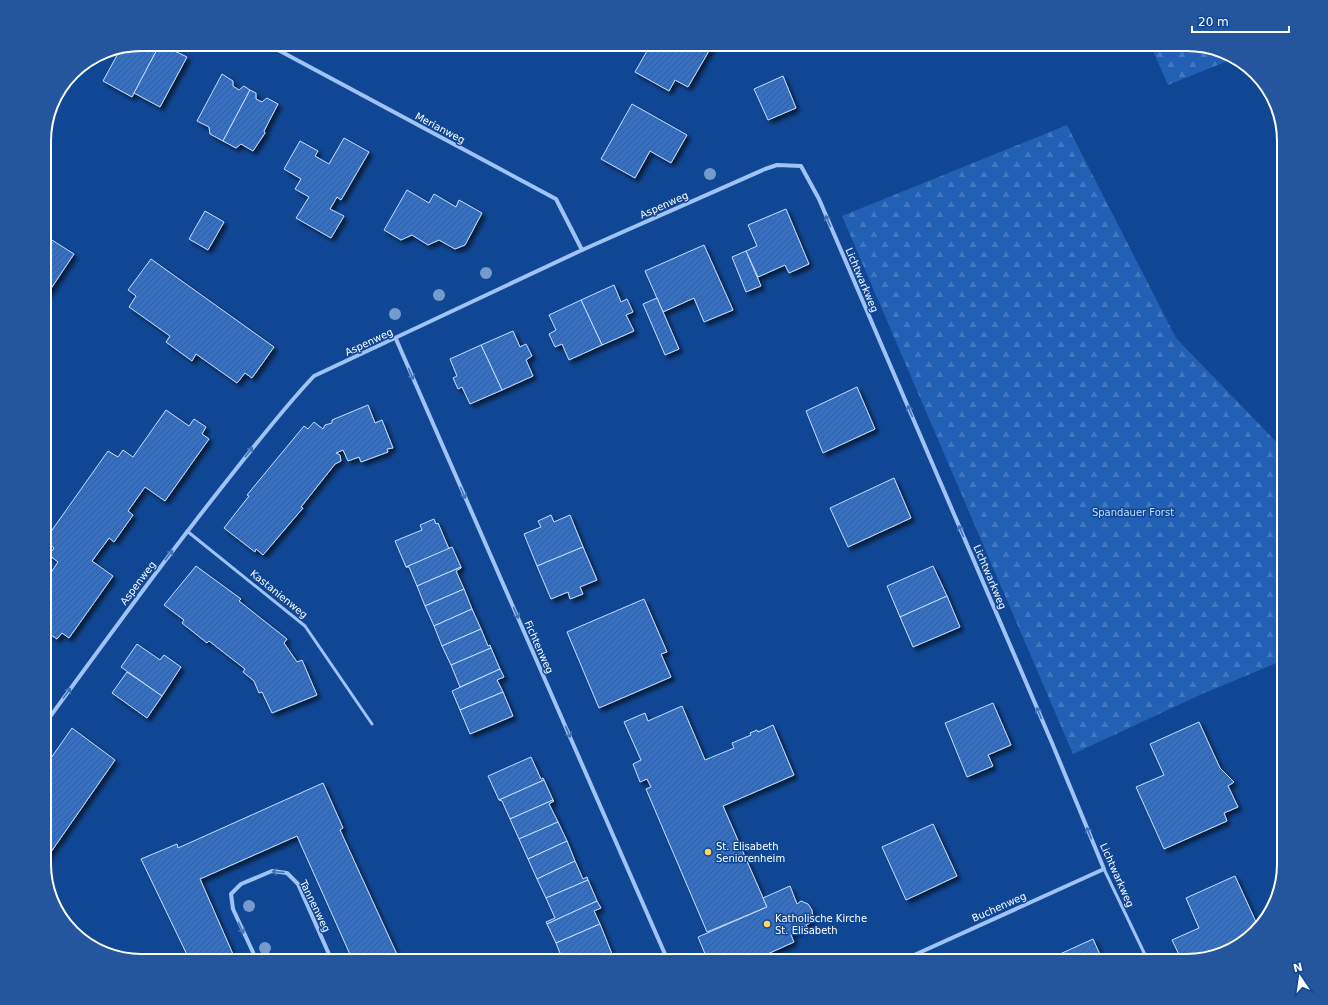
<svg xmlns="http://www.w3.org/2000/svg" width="1328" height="1005" viewBox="0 0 1328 1005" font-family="'DejaVu Sans',sans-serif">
<defs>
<pattern id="forest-firs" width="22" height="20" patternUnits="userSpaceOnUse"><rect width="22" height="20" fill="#2160b4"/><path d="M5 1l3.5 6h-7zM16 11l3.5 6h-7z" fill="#4278bf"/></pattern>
<pattern id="building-hatch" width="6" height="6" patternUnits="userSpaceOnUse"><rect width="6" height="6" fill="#3870bd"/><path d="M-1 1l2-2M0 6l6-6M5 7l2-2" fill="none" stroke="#435c7f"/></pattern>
<filter id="shadow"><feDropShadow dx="3.5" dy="3.5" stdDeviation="2" flood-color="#0009"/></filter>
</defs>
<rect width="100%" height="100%" fill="#104794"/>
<g fill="url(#forest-firs)">
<path d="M 1150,44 L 1187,44 L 1218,49 L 1235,58 L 1168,85 Z"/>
<path d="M 1067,125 L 1176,338 L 1284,450 L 1284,660 L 1202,694 L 1073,754 L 842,216 Z"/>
</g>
<g fill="url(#building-hatch)" stroke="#c5defe" filter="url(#shadow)">
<path d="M 141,44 L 160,44 L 132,97 L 103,81 L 121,48 Z"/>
<path d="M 160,44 L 187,57 L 160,107 L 134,93 Z"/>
<path d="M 651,44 L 713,44 L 688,87 L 675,80 L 669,91 L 635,72 Z"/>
<path d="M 222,74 L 233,81 L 233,86 L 239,90 L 244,86 L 250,90 L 223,141 L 210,134 L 209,127 L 197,121 Z"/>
<path d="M 783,76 L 796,108 L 768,120 L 754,89 Z"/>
<path d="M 250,90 L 256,93 L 256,99 L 262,102 L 267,98 L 278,104 L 264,131 L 265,133 L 253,151 L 241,144 L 236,148 L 223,141 Z"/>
<path d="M 632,104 L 687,135 L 671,163 L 650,151 L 635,178 L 601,159 Z"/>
<path d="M 344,138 L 369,152 L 341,200 L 337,197 L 330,209 L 344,216 L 331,238 L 296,218 L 309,197 L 295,189 L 301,179 L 284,169 L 300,141 L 318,151 L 315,156 L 329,164 Z"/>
<path d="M 407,190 L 429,203 L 434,194 L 456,207 L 459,200 L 482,213 L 465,245 L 455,249 L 439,240 L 428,245 L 412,235 L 401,240 L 384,230 Z"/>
<path d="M 786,209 L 809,264 L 789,273 L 785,265 L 758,277 L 746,251 L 757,246 L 748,225 Z"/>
<path d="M 205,211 L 224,222 L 208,250 L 189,239 Z"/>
<path d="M 44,235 L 74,254 L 46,296 L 44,295 Z"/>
<path d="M 704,245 L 733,310 L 704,322 L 694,298 L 663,312 L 645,271 Z"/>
<path d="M 746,251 L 761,286 L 746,292 L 732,257 Z"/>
<path d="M 151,259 L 274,347 L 252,378 L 245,373 L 237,383 L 196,354 L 192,361 L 166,342 L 170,336 L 129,307 L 136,296 L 128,290 Z"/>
<path d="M 614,285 L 621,302 L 627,299 L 633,312 L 626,315 L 634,331 L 602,345 L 581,300 Z"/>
<path d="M 657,298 L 679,349 L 665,355 L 643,304 Z"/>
<path d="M 581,300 L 602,345 L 569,360 L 562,344 L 555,347 L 549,334 L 556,330 L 549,315 Z"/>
<path d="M 513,331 L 520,347 L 526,344 L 532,356 L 526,360 L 533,376 L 502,390 L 481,345 Z"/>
<path d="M 481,345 L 502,390 L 470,404 L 462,387 L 458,389 L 453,378 L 457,376 L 450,359 Z"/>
<path d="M 857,387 L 875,429 L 823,453 L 806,411 Z"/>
<path d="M 368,405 L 375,423 L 382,420 L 393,448 L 387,449 L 388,452 L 361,462 L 359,457 L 348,461 L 343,450 L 336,453 L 340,455 L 341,461 L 335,464 L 301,507 L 303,508 L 263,555 L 256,549 L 255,552 L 224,528 L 249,496 L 247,495 L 304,426 L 308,429 L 314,422 L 323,429 L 325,425 L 332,423 L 332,420 Z"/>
<path d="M 166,410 L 189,426 L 194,419 L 206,427 L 202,434 L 209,439 L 165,501 L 145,487 L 128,511 L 133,515 L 114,542 L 109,538 L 92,561 L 113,576 L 69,638 L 62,633 L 57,639 L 44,630 L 48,624 L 44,621 L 44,583 L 58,562 L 49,555 L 54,548 L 45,540 L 108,451 L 118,457 L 123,450 L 133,457 Z"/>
<path d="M 894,478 L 911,518 L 848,547 L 830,508 Z"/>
<path d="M 551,515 L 554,522 L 570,515 L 583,547 L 537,566 L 524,534 L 541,527 L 538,521 Z"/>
<path d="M 434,519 L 436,524 L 438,523 L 449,549 L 406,567 L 395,541 L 422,530 L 420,525 Z"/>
<path d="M 452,547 L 461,567 L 417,586 L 409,567 L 406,567 Z"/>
<path d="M 583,547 L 597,580 L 580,587 L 583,594 L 570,599 L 568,592 L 551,599 L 537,566 Z"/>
<path d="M 196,566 L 241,599 L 239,601 L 287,639 L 284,643 L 297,662 L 302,660 L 317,695 L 272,713 L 262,692 L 259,693 L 254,681 L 243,672 L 245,669 L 209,641 L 207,643 L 182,623 L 184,620 L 164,605 Z"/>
<path d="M 933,566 L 947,596 L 900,617 L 887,586 Z"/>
<path d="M 461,567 L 461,568 L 456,571 L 464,589 L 425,606 L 417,586 Z"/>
<path d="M 464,589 L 472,609 L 434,626 L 425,606 Z"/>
<path d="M 947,596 L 960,627 L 913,647 L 900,617 Z"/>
<path d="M 644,599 L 667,652 L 661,654 L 671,677 L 599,708 L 567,632 Z"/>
<path d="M 472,609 L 481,629 L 442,646 L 434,626 Z"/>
<path d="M 481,629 L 488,646 L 490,645 L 491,648 L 451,665 L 442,646 Z"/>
<path d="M 137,644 L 160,660 L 164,655 L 181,667 L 162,696 L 121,667 Z"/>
<path d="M 491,648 L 500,669 L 460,687 L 451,665 Z"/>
<path d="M 500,669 L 504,677 L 497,680 L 503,692 L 460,710 L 452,691 Z"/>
<path d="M 127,672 L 162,696 L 147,718 L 112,693 Z"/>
<path d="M 503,692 L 513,716 L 470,734 L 460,710 Z"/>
<path d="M 993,703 L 1011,745 L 988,755 L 993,766 L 967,777 L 945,723 Z"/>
<path d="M 682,706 L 705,760 L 734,748 L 732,743 L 751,735 L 750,733 L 757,730 L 758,732 L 773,725 L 794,775 L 723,806 L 767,907 L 707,932 L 646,789 L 651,787 L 647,779 L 640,782 L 633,764 L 641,760 L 624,722 L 645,713 L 648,721 Z"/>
<path d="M 1199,722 L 1220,768 L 1234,782 L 1228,786 L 1238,807 L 1224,813 L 1227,821 L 1164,849 L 1136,787 L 1164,775 L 1150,744 Z"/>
<path d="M 72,728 L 115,760 L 44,862 L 44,768 Z"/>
<path d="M 531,757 L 541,779 L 543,778 L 544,780 L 499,800 L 488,776 Z"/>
<path d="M 544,780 L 553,800 L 510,819 L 502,801 L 499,800 Z"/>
<path d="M 323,783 L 343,828 L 340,830 L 400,961 L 353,961 L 297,836 L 200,879 L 236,961 L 190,961 L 141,859 L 177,844 L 178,848 Z"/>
<path d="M 553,800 L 554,801 L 549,804 L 558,822 L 519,839 L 510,819 Z"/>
<path d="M 558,822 L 567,841 L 528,859 L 519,839 Z"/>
<path d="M 933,824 L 957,876 L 906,900 L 882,847 Z"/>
<path d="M 567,841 L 575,861 L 537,879 L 528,859 Z"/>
<path d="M 575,861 L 583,879 L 587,877 L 588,880 L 546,898 L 537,879 Z"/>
<path d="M 1235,876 L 1256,922 L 1260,926 L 1230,951 L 1182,961 L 1172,940 L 1199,928 L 1186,898 Z"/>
<path d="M 588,880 L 597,901 L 547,924 L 546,922 L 555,918 L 546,898 Z"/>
<path d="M 790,886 L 797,904 L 801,901 L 808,904 L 812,910 L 813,918 L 810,923 L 806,925 L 807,927 L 791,935 L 794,942 L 752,961 L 708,961 L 698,937 L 767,907 L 763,898 Z"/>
<path d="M 597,901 L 601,908 L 594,911 L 600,924 L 556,943 L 547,924 Z"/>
<path d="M 600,924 L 612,954 L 596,961 L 584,961 L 584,959 L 579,961 L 563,961 L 556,943 Z"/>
<path d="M 1093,939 L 1103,961 L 1049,961 L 1049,959 Z"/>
</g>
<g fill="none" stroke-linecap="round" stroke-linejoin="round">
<g stroke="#9ec3f4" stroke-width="3">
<path d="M 187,531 L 305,626 L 372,724"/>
<path d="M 1104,869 L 1148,961"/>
</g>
<g stroke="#9ec3f4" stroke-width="4">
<path d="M 267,44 L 556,199 L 582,250"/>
<path d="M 396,339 L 668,961"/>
<path d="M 44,725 C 101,647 158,568 218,492 C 249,453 279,413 314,376 L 582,250 L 765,169 L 777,165 L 801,166 L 819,199 L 1052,743 L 1104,869 L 901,961"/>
<path d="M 257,961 L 233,909 L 231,894 L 241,884 L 272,871 L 287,873 L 298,884 L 332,961"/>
</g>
</g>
<g fill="#749ace">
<circle cx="710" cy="174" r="6"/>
<circle cx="486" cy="273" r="6"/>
<circle cx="439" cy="295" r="6"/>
<circle cx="395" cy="314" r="6"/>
<circle cx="249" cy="906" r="6"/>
<circle cx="265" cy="948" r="6"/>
</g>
<defs><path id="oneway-shaft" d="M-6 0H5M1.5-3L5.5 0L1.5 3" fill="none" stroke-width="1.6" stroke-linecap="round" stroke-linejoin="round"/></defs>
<g stroke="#4272b6">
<use href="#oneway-shaft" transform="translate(828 221) rotate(-113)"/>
<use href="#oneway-shaft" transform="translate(411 374) rotate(66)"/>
<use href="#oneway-shaft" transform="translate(910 411) rotate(-113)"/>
<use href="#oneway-shaft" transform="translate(249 452) rotate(-52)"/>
<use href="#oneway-shaft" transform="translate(463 493) rotate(66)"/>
<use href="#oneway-shaft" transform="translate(961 531) rotate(-113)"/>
<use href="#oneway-shaft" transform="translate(169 555) rotate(-53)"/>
<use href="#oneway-shaft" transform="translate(516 613) rotate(66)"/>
<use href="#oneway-shaft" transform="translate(67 693) rotate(-54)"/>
<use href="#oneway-shaft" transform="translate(1039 713) rotate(-113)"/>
<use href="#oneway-shaft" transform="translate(568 732) rotate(66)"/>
<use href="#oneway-shaft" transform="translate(1089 833) rotate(-112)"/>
<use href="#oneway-shaft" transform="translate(278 872) rotate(-175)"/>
<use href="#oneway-shaft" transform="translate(241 928) rotate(65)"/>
</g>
<g fill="#ffd560" stroke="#104794" stroke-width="1.5">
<circle cx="708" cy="852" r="4"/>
<circle cx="767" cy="924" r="4"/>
</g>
<g text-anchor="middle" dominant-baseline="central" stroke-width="3" stroke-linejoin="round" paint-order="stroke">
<g font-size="10" fill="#fff" stroke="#104794">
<text transform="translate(440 128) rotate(28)">Merianweg</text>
<text transform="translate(664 205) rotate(-24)">Aspenweg</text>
<text transform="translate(862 280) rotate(67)">Lichtwarkweg</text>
<text transform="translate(369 342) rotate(-25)">Aspenweg</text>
<text transform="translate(990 577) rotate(67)">Lichtwarkweg</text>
<text transform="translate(138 583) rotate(-53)">Aspenweg</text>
<text transform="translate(279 594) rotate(39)">Kastanienweg</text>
<text transform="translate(539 647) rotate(66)">Fichtenweg</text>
<text transform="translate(1117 875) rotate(66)">Lichtwarkweg</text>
<text transform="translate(315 906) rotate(64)">Tannenweg</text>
<text transform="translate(999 907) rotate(-24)">Buchenweg</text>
</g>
<g font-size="10" fill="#c5defe" stroke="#104794">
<text x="1133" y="512">Spandauer Forst</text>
</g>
<g font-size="10" fill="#fff" stroke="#104794" text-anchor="start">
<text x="716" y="846">St. Elisabeth<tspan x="716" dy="12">Seniorenheim</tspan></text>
<text x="775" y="918">Katholische Kirche<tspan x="775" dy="12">St. Elisabeth</tspan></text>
</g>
</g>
<path d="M0 0H1328V1005H0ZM141 51H1187A90 90 0 0 1 1277 141V864A90 90 0 0 1 1187 954H141A90 90 0 0 1 51 864V141A90 90 0 0 1 141 51Z" fill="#23569d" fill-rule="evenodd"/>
<path fill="none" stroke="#fff" stroke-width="2" d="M141 51H1187A90 90 0 0 1 1277 141V864A90 90 0 0 1 1187 954H141A90 90 0 0 1 51 864V141A90 90 0 0 1 141 51Z"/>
<g transform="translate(1300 977) rotate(347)" stroke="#104794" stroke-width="3" paint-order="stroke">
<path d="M0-3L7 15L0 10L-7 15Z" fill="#ffffff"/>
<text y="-6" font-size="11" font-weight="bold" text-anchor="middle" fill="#ffffff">N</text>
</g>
<path d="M1192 26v6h97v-6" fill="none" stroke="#ffffff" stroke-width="2"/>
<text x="1198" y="26" font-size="12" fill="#ffffff" stroke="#104794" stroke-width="3" paint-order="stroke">20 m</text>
</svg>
